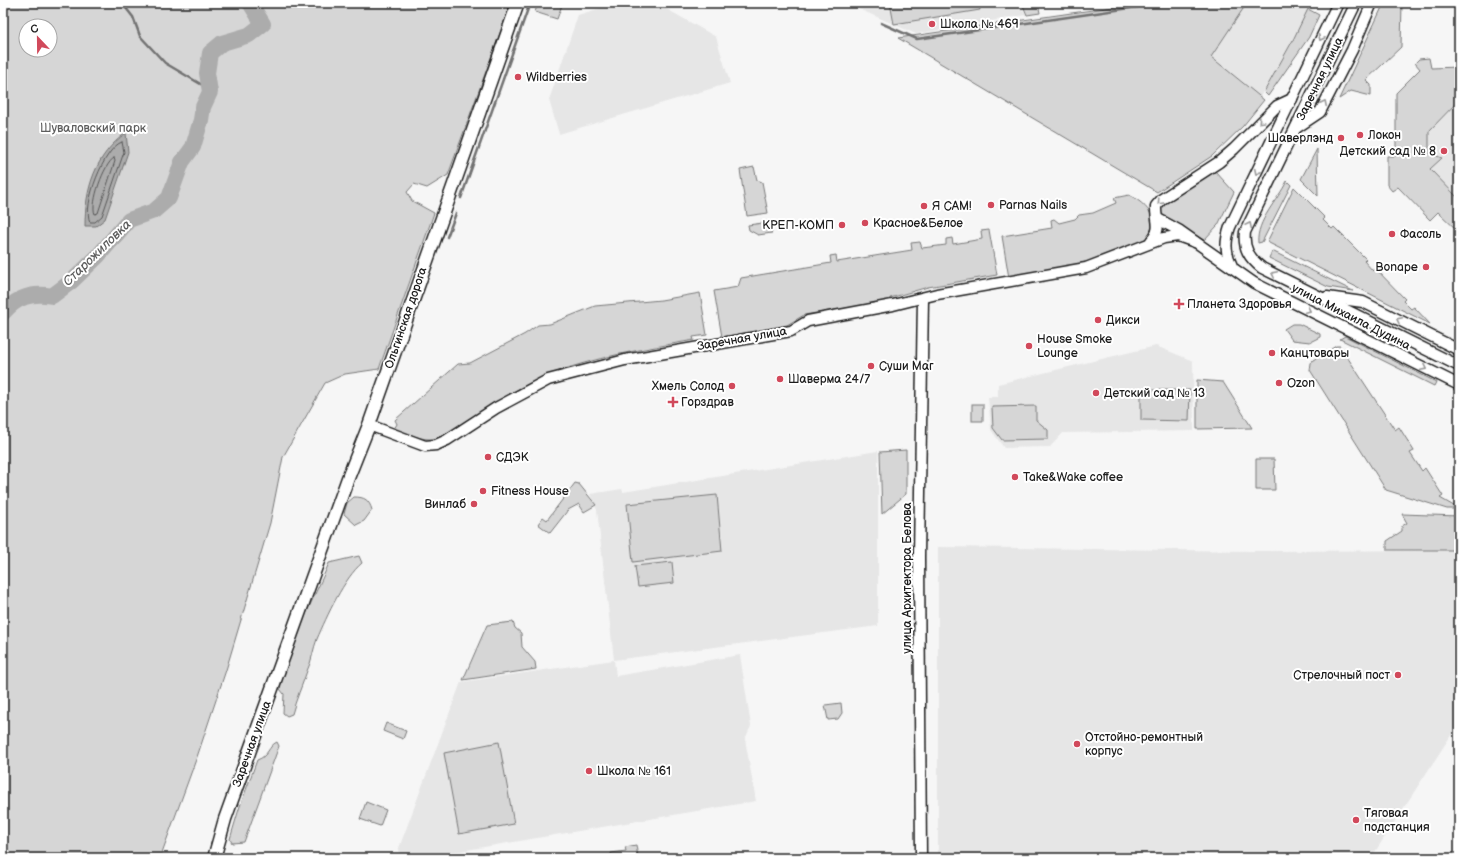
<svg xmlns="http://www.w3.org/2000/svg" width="1462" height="861" viewBox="0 0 1462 861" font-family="'Balsamiq Sans',sans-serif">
<rect width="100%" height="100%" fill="#f6f6f6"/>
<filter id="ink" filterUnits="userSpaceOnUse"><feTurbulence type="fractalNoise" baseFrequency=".025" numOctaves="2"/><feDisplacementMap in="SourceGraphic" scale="8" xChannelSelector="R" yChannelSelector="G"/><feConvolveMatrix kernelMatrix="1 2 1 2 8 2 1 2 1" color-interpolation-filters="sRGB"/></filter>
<g filter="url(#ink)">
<g fill="#e6e6e6">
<path d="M 617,3 L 656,3 L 716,37 L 730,83 L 559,134 L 549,100 L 578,15 Z"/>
<path d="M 845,3 L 1020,3 L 1026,15 L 916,34 Z"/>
<path d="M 1247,3 L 1311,3 L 1293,40 L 1260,97 L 1211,57 Z"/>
<path d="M 1459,100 L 1459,199 L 1429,169 L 1436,154 L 1429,153 L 1429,131 Z"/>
<path d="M 1156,346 L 1193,361 L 1194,431 L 1063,433 L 1050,447 L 1004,448 L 991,430 L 988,397 L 998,397 L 998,384 Z"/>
<path d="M 878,451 L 878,626 L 614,660 L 616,676 L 740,655 L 751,726 L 745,739 L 756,801 L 419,858 L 400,858 L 399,848 L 461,682 L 614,660 L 597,510 L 590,494 L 622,489 L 623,492 Z"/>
<path d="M 938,547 L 1254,551 L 1459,550 L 1459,723 L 1371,858 L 938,858 Z"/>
</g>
<g fill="#d6d6d6" stroke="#797979" fill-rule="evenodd">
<path d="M 3,3 L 511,3 L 448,175 L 427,188 L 414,184 L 407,192 L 412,201 L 434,213 L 379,369 L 345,374 L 325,383 L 283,457 L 270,523 L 226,670 L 198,754 L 160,858 L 3,858 ZM 26,26 L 50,26 L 50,50 L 26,50 Z"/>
<path d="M 538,3 L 555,3 L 562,5 L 557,19 L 535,12 Z"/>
<path d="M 890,3 L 971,3 L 973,5 L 979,4 L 980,10 L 894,24 Z"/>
<path d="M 1022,3 L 1038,3 L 1040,13 L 1027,15 Z"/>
<path d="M 1141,3 L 1247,3 L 1211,57 L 1264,100 L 1243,126 L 1212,156 L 1157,192 L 898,38 Z"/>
<path d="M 1384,3 L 1402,3 L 1401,47 L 1366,80 L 1371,85 L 1371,96 L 1351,91 L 1339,99 Z"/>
<path d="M 1308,9 L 1319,15 L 1309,37 L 1268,96 L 1264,92 L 1293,40 Z"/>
<path d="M 1429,58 L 1431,68 L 1459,67 L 1459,100 L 1429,131 L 1429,153 L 1442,158 L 1430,169 L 1459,199 L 1459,232 L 1438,212 L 1430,220 L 1398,187 L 1392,191 L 1387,185 L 1387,156 L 1396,156 L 1396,93 L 1420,69 L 1415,63 L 1419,59 Z"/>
<path d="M 1317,149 L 1318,196 L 1301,179 Z"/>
<path d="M 754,167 L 757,180 L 762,182 L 768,213 L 747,216 L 740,170 Z"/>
<path d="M 1215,171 L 1234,192 L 1218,225 L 1204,240 L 1164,218 L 1161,214 L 1161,209 L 1164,204 Z"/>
<path d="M 1287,181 L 1291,185 L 1262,242 L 1258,243 C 1256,221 1278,200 1287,181 Z"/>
<path d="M 1294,187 L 1325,218 L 1323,220 L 1332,229 L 1334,227 L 1366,259 L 1364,261 L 1373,271 L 1375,268 L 1405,299 L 1403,301 L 1411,309 L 1414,307 L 1430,324 L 1267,242 Z"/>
<path d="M 1129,195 C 1141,201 1151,210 1156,224 L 1150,237 L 1096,260 L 1009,278 L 1002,236 L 1052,228 L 1051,220 L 1054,219 L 1059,223 L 1075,219 L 1079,215 L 1093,213 L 1116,203 L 1114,198 Z"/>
<path d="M 770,222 L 772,233 L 758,235 L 749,230 L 748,225 Z"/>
<path d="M 989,230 L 997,275 L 928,287 L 890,298 L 890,301 L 804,315 L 787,325 L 722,337 L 714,291 L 738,287 L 741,278 L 831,263 L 830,256 L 836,255 L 837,262 L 912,250 L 911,243 L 920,242 L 922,248 L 946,245 L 946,239 L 952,238 L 953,244 L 982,239 L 981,231 Z"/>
<path d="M 1272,251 L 1353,291 L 1328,287 L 1269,258 Z"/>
<path d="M 700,293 L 707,335 L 693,337 L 694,340 C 644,349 593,357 546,376 C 509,391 477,415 444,437 C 426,443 412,435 394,429 L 397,424 L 395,420 L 458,364 L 470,363 L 525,334 L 538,325 L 550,324 L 595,306 L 661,300 Z"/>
<path d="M 1292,324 L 1299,324 L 1320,334 L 1320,337 L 1310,342 L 1292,340 L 1284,329 Z"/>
<path d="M 1345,336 L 1436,382 L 1434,386 L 1340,339 Z"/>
<path d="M 1336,346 L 1340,346 L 1395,430 L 1399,427 L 1414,451 L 1410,453 L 1422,471 L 1425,468 L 1443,496 L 1440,498 L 1459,509 L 1447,509 L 1386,490 L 1310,370 L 1311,363 L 1313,360 Z"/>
<path d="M 1197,380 L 1223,382 L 1252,428 L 1197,429 Z"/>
<path d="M 1141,390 L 1190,390 L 1189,421 L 1141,420 Z"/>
<rect x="972" y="404" width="11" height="17"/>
<path d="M 1036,406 L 1036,420 L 1048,430 L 1048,439 L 1002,440 L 993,428 L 992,407 Z"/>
<path d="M 906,450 L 906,494 L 882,514 L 880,452 Z"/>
<path d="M 1256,459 L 1274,459 L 1275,490 L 1256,490 Z"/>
<path d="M 575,483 L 579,484 L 596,505 L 584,512 L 579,504 L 568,510 L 550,533 L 538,524 L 543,517 L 547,520 Z"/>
<path d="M 717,495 L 722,551 L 633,562 L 627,504 Z"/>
<path d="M 354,497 C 365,497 369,500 372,510 L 364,521 L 356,525 L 344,514 L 347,503 Z"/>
<path d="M 1402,514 L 1459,516 L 1459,550 L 1387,550 L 1387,541 L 1402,531 L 1402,526 L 1407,523 Z"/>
<path d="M 359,556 L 362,563 C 344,578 327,616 317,639 C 313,649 312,661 307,671 C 302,686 296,699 292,714 L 287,716 L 283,713 L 284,694 L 280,689 C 287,651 310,606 326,570 L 329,563 Z"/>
<path d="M 672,562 L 674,583 L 638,587 L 635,566 Z"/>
<path d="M 513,622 L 515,628 L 521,633 L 522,647 L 535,662 L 536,669 L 463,680 L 487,625 Z"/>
<path d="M 841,703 L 842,713 L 838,719 L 828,720 L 825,705 Z"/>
<path d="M 386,723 L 406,731 L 403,739 L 383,731 Z"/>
<path d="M 277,742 L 279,746 L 244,842 L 232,843 L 230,839 L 239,809 L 257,760 C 269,756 268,746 277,742 Z"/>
<path d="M 499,742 L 514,824 L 459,834 L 444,753 Z"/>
<path d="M 366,802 L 386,810 L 380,826 L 360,819 Z"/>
<path d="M 636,845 L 638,857 L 612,858 L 611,853 L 626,851 L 625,847 Z"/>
</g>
<path fill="#acacac" stroke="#727272" d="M 126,133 L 128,152 L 105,219 L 96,226 L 85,226 C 85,189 95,155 126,133 Z"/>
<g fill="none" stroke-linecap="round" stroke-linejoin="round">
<g stroke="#565656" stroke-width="1">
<path d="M 122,142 L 124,152 L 102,216 L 95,222 L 90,222 C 82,206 104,147 122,142 Z"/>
<path d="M 114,158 L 115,161 L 98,213 L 95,214 C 90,204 104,163 114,158 Z"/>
</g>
<g stroke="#727272" stroke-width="2.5">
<path d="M 122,3 L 133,17 L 140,36 L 165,63 L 209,89"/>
<path d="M 881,23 L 917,39 L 1165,3"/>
<path d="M 461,198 L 530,3"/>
<path d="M 447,237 L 456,213"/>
</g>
<path stroke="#acacac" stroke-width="16" d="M 3,313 C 17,297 32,292 52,296 L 72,281 L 98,256 L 129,220 L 154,211 L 169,198 L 182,162 L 193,147 L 201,120 L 203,107 L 210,92 L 207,73 L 210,53 L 222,43 L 249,35 L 263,24 L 250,3"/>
<g stroke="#1c1c1c" stroke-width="13">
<g id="minor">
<path d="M 1356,3 L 1245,232 C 1243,248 1249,258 1262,268 L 1459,366"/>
<path d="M 1296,128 L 1320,112 L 1352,50 L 1372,3"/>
<path d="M 1158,219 L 1180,231 L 1254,283 L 1459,385"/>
<path d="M 1151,241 C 1163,228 1155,220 1156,206 L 1162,199 L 1219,162 L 1234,149 L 1277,106 L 1292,99"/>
<path d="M 1232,266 C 1225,252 1225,242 1230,227 L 1338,3"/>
<path d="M 1327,297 L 1363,302 L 1459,350"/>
<path d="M 369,425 L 425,446 L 436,445 L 447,440 L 496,408 L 548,380 L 625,360 L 791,331 L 808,321 L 893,305 L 937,294 L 1086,268 L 1164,238 L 1178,236 L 1195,242"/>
<path d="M 921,858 L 919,557 L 923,298"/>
</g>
</g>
<g stroke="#1c1c1c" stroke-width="15">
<path id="tertiary" d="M 214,858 L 225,819 L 348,478 L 369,425 L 518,3"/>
</g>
<use href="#minor" stroke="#fff" stroke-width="10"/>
<use href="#tertiary" stroke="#fff" stroke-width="12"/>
</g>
<defs><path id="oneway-chevron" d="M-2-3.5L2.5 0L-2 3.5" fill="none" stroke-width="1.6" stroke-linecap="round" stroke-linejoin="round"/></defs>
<g stroke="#999">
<use href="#oneway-chevron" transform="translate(1321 38) rotate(115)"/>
<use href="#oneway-chevron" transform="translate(1324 103) rotate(-63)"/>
<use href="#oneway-chevron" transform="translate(1261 121) rotate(134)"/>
<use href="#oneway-chevron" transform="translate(1257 172) rotate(116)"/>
<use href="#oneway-chevron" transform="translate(1160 202) rotate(133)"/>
<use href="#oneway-chevron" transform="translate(1249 225) rotate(-64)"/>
<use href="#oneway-chevron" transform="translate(1274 274) rotate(-154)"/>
<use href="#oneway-chevron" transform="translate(1308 310) rotate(27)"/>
<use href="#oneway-chevron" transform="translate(1399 320) rotate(-153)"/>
<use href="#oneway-chevron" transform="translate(1424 368) rotate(26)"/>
</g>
</g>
<g fill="#d1495b" stroke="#fff" stroke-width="1.5">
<circle cx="932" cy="24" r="4"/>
<circle cx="518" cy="77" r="4"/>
<circle cx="1360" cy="135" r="4"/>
<circle cx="1341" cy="138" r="4"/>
<circle cx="1444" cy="151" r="4"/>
<circle cx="991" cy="205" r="4"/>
<circle cx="924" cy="206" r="4"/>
<circle cx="865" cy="223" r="4"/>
<circle cx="842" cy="225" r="4"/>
<circle cx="1392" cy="234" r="4"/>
<circle cx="1426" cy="267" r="4"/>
<path d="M1177 298h4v4h4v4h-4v4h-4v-4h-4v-4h4z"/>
<circle cx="1098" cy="320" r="4"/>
<circle cx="1029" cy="346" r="4"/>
<circle cx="1272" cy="353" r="4"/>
<circle cx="871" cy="366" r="4"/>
<circle cx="780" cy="379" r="4"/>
<circle cx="1279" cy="383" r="4"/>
<circle cx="732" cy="386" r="4"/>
<circle cx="1096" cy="393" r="4"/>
<path d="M671 396h4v4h4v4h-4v4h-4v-4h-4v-4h4z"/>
<circle cx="488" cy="457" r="4"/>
<circle cx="1015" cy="477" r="4"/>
<circle cx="483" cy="491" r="4"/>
<circle cx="474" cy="504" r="4"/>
<circle cx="1398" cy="675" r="4"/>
<circle cx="1077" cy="744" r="4"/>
<circle cx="589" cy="771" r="4"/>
<circle cx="1356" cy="820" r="4"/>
</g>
<g text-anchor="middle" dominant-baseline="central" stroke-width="4" stroke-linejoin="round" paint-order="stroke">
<g font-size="12" fill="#1c1c1c" stroke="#fff" text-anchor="start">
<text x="940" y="24">Школа № 469</text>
<text x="526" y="77">Wildberries</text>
<text x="1368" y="135">Локон</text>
<text x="1333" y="138" text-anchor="end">Шаверлэнд</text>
<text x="1436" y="151" text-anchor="end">Детский сад № 8</text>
<text x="999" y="205">Parnas Nails</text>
<text x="932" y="206">Я САМ!</text>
<text x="873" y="223">Красное&amp;Белое</text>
<text x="834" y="225" text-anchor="end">КРЕП-КОМП</text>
<text x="1400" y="234">Фасоль</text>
<text x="1418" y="267" text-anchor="end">Bonape</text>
<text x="1187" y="304">Планета Здоровья</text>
<text x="1106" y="320">Дикси</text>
<text x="1037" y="339">House Smoke<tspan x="1037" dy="14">Lounge</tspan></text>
<text x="1280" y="353">Канцтовары</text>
<text x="879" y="366">Суши Маг</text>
<text x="788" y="379">Шаверма 24/7</text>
<text x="1287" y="383">Ozon</text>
<text x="724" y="386" text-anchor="end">Хмель Солод</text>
<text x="1104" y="393">Детский сад № 13</text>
<text x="681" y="402">Горздрав</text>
<text x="496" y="457">СДЭК</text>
<text x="1023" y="477">Take&amp;Wake coffee</text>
<text x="491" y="491">Fitness House</text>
<text x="466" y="504" text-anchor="end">Винлаб</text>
<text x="1390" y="675" text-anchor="end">Стрелочный пост</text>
<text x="1085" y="737">Отстойно-ремонтный<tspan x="1085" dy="14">корпус</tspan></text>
<text x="597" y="771">Школа № 161</text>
<text x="1364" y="813">Тяговая<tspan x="1364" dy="14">подстанция</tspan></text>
</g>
<g font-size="12" fill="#1c1c1c" stroke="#fff">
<text transform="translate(1320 79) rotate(-64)">Заречная улица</text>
<text transform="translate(1351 317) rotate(27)">улица Михаила Дудина</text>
<text transform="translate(406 318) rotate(-71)">Ольгинская дорога</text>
<text transform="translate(742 339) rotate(-10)">Заречная улица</text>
<text transform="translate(907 578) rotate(-90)">улица Архитектора Белова</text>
<text transform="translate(252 744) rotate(-70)">Заречная улица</text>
</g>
<g font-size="12" fill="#5d5d5d" stroke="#fff">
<text x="93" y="128">Шуваловский парк</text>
</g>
<g font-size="13" font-style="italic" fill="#5d5d5d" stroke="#fff">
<text transform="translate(97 253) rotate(-44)">Старожиловка</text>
</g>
</g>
<rect width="1462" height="861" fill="none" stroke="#fff" stroke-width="16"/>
<rect x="8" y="8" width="1446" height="845" fill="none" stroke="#1c1c1c" stroke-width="1.5" filter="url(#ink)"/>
<g transform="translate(38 38) rotate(338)"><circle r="19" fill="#ffffff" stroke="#a4a4a4"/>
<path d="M0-3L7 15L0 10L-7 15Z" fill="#d1495b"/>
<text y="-6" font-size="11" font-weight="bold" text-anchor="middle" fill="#1c1c1c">С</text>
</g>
</svg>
